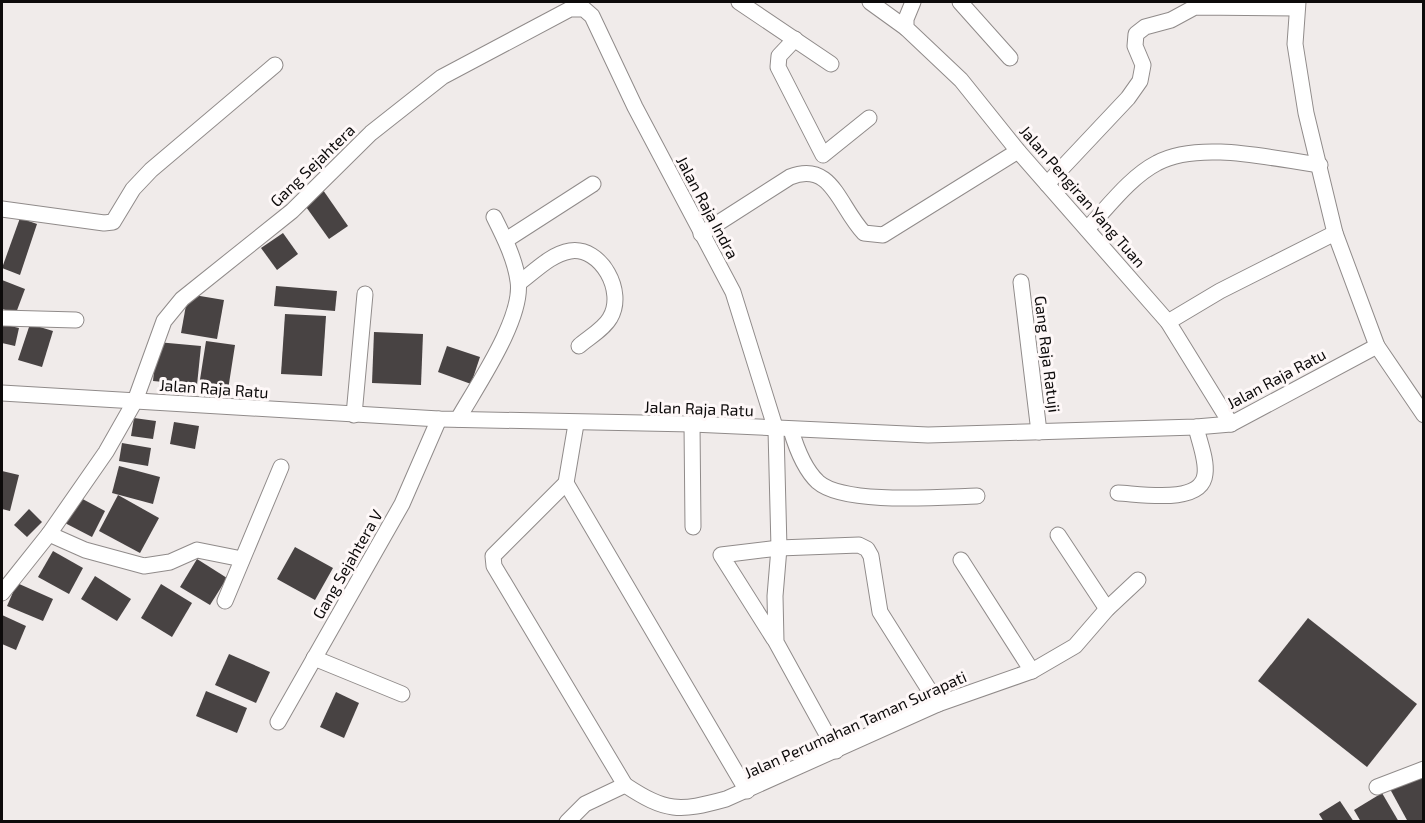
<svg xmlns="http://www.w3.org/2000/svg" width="1425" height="823" viewBox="0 0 1425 823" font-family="'Exo 2',sans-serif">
<rect width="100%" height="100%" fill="#f0ebea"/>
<g fill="#484343">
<path d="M 323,190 L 348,226 L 329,239 L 304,204 Z"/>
<path d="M 20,218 L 37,224 L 20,275 L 2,268 Z"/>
<path d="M 283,233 L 298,254 L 277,270 L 261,248 Z"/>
<path d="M 2,280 L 25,289 L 16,313 L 2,309 Z"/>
<path d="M 276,286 L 337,291 L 335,311 L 274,306 Z"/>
<path d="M 188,294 L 224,300 L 217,339 L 181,333 Z"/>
<path d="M 285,314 L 326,316 L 322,376 L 281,374 Z"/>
<path d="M 2,324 L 19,328 L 15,346 L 2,343 Z"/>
<path d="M 30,324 L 53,331 L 42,367 L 18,360 Z"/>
<path d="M 374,332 L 423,334 L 421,385 L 372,383 Z"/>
<path d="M 206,341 L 235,345 L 228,390 L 199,386 Z"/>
<path d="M 157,342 L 201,346 L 197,385 L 153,381 Z"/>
<path d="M 447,346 L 480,357 L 471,384 L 438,372 Z"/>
<path d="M 134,418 L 156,421 L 153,439 L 131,436 Z"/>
<path d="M 174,422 L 199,426 L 195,449 L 170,444 Z"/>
<path d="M 122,443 L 151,448 L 148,466 L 119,461 Z"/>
<path d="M 119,466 L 160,477 L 153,504 L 112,493 Z"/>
<path d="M 2,471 L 19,475 L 10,511 L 2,509 Z"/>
<path d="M 118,495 L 159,518 L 140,553 L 99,531 Z"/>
<path d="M 77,496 L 105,511 L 92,537 L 63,522 Z"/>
<path d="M 29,509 L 42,522 L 27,537 L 14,525 Z"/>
<path d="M 295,547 L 333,568 L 315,600 L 277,579 Z"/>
<path d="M 53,551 L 83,568 L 69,594 L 38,577 Z"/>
<path d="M 197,559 L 227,578 L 210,605 L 180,587 Z"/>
<path d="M 95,576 L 131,599 L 117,621 L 81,599 Z"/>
<path d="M 17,583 L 53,599 L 43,621 L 7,606 Z"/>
<path d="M 161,584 L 192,603 L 172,637 L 141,618 Z"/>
<path d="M 2,615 L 26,626 L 16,650 L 2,644 Z"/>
<path d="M 1308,618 L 1417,704 L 1367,767 L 1258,681 Z"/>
<path d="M 229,654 L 270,672 L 256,703 L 215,685 Z"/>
<path d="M 206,691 L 247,708 L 237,733 L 196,716 Z"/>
<path d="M 336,692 L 359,703 L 344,738 L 320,727 Z"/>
<path d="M 1418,773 L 1424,781 L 1424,822 L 1408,822 L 1390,789 Z"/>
<path d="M 1382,793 L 1399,822 L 1361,822 L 1354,810 Z"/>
<path d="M 1340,801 L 1354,822 L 1324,822 L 1319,814 Z"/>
</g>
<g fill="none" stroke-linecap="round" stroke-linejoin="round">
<g stroke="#908b8a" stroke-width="17">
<g id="minor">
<path d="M 739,2 L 831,64"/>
<path d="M 870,2 L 906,28"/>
<path d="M 913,2 L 906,19 L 906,28 L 961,80 L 1018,151 L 1168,322 L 1231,424"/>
<path d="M 960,2 L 1010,58"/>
<path d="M 1298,2 L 1295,44 L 1306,113 L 1335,233 L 1377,346 L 1424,415"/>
<path d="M 795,39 L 779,56 L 778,67 L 823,155 L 869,118"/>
<path d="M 1047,184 L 1128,98 L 1140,81 L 1143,65 L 1135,46 L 1136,34 L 1145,27 L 1171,20 L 1195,7 L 1297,8"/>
<path d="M 2,209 L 104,223 L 113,222 L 133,189 L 151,170 L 275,65"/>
<path d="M 1087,229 C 1108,207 1130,177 1157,163 C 1199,140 1274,159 1320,165"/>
<path d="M 701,234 L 790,177 C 832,160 839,207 864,233 L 883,235 L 1018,151"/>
<path d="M 506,240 L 593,184"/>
<path d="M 1021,282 L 1039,432"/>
<path d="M 519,283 C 534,272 551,254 570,251 C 601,246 626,292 610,318 C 604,329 588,338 579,346"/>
<path d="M 2,318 L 76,320"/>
<path d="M 1168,322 L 1220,291 L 1335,233"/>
<path d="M 2,393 L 439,419 L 692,424 L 928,435 L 1196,427 L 1231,424 L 1377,346"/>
<path d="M 354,415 L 365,294"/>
<path d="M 458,419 C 476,387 524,318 518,281 C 515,259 504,237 494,217"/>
<path d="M 576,424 L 566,483 L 493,556 L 494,566 L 625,785"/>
<path d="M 692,424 L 693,527"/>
<path d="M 791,430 C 796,447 804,469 818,482 C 844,505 941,497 977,496"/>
<path d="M 566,483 L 747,791"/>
<path d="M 1118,493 C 1141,494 1202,505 1205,474 C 1207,460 1199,441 1196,427"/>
<path d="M 49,534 L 85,550 L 144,566 L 170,562 L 197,550 L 242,559"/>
<path d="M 1058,535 L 1107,609"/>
<path d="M 961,560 L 1032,671"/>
<path d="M 2,593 L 49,534 L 106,452 L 135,401 L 164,321 L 182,299 L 292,211 L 371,133 L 442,77 L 570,9 L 584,9 L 592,16 L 635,107 L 733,292 L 776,430 L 779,548 L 775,596 L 776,642 L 836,751"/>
<path d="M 225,601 L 281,467"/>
<path d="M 774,639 L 721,555 L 779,548 L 859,545 L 867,549 L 871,556 L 880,612 L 938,704"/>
<path d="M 314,658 L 402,694"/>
<path d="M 278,722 L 402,504 L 439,419"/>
<path d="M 1377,787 L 1424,769"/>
<path d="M 567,822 L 585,804 L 625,785 C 666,812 679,812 726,799 L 938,704 L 1032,671 L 1075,646 L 1107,609 L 1138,580"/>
</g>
</g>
<use href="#minor" stroke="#fff" stroke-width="15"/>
</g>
<g text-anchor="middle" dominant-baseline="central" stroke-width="6" stroke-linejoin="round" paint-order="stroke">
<g font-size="16" fill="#0d0b0b" stroke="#fef8f8">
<text transform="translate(312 165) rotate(-44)">Gang Sejahtera</text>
<text transform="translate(1083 196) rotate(49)">Jalan Pengiran Yang Tuan</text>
<text transform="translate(708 207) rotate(62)">Jalan Raja Indra</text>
<text transform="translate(1048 354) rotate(83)">Gang Raja Ratuji</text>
<text transform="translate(1276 378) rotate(-28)">Jalan Raja Ratu</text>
<text transform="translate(214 388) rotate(4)">Jalan Raja Ratu</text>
<text transform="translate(699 408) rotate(2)">Jalan Raja Ratu</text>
<text transform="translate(347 564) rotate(-60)">Gang Sejahtera V</text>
<text transform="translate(855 724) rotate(-24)">Jalan Perumahan Taman Surapati</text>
</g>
</g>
<rect width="1425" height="823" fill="none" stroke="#0d0b0b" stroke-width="6"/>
</svg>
